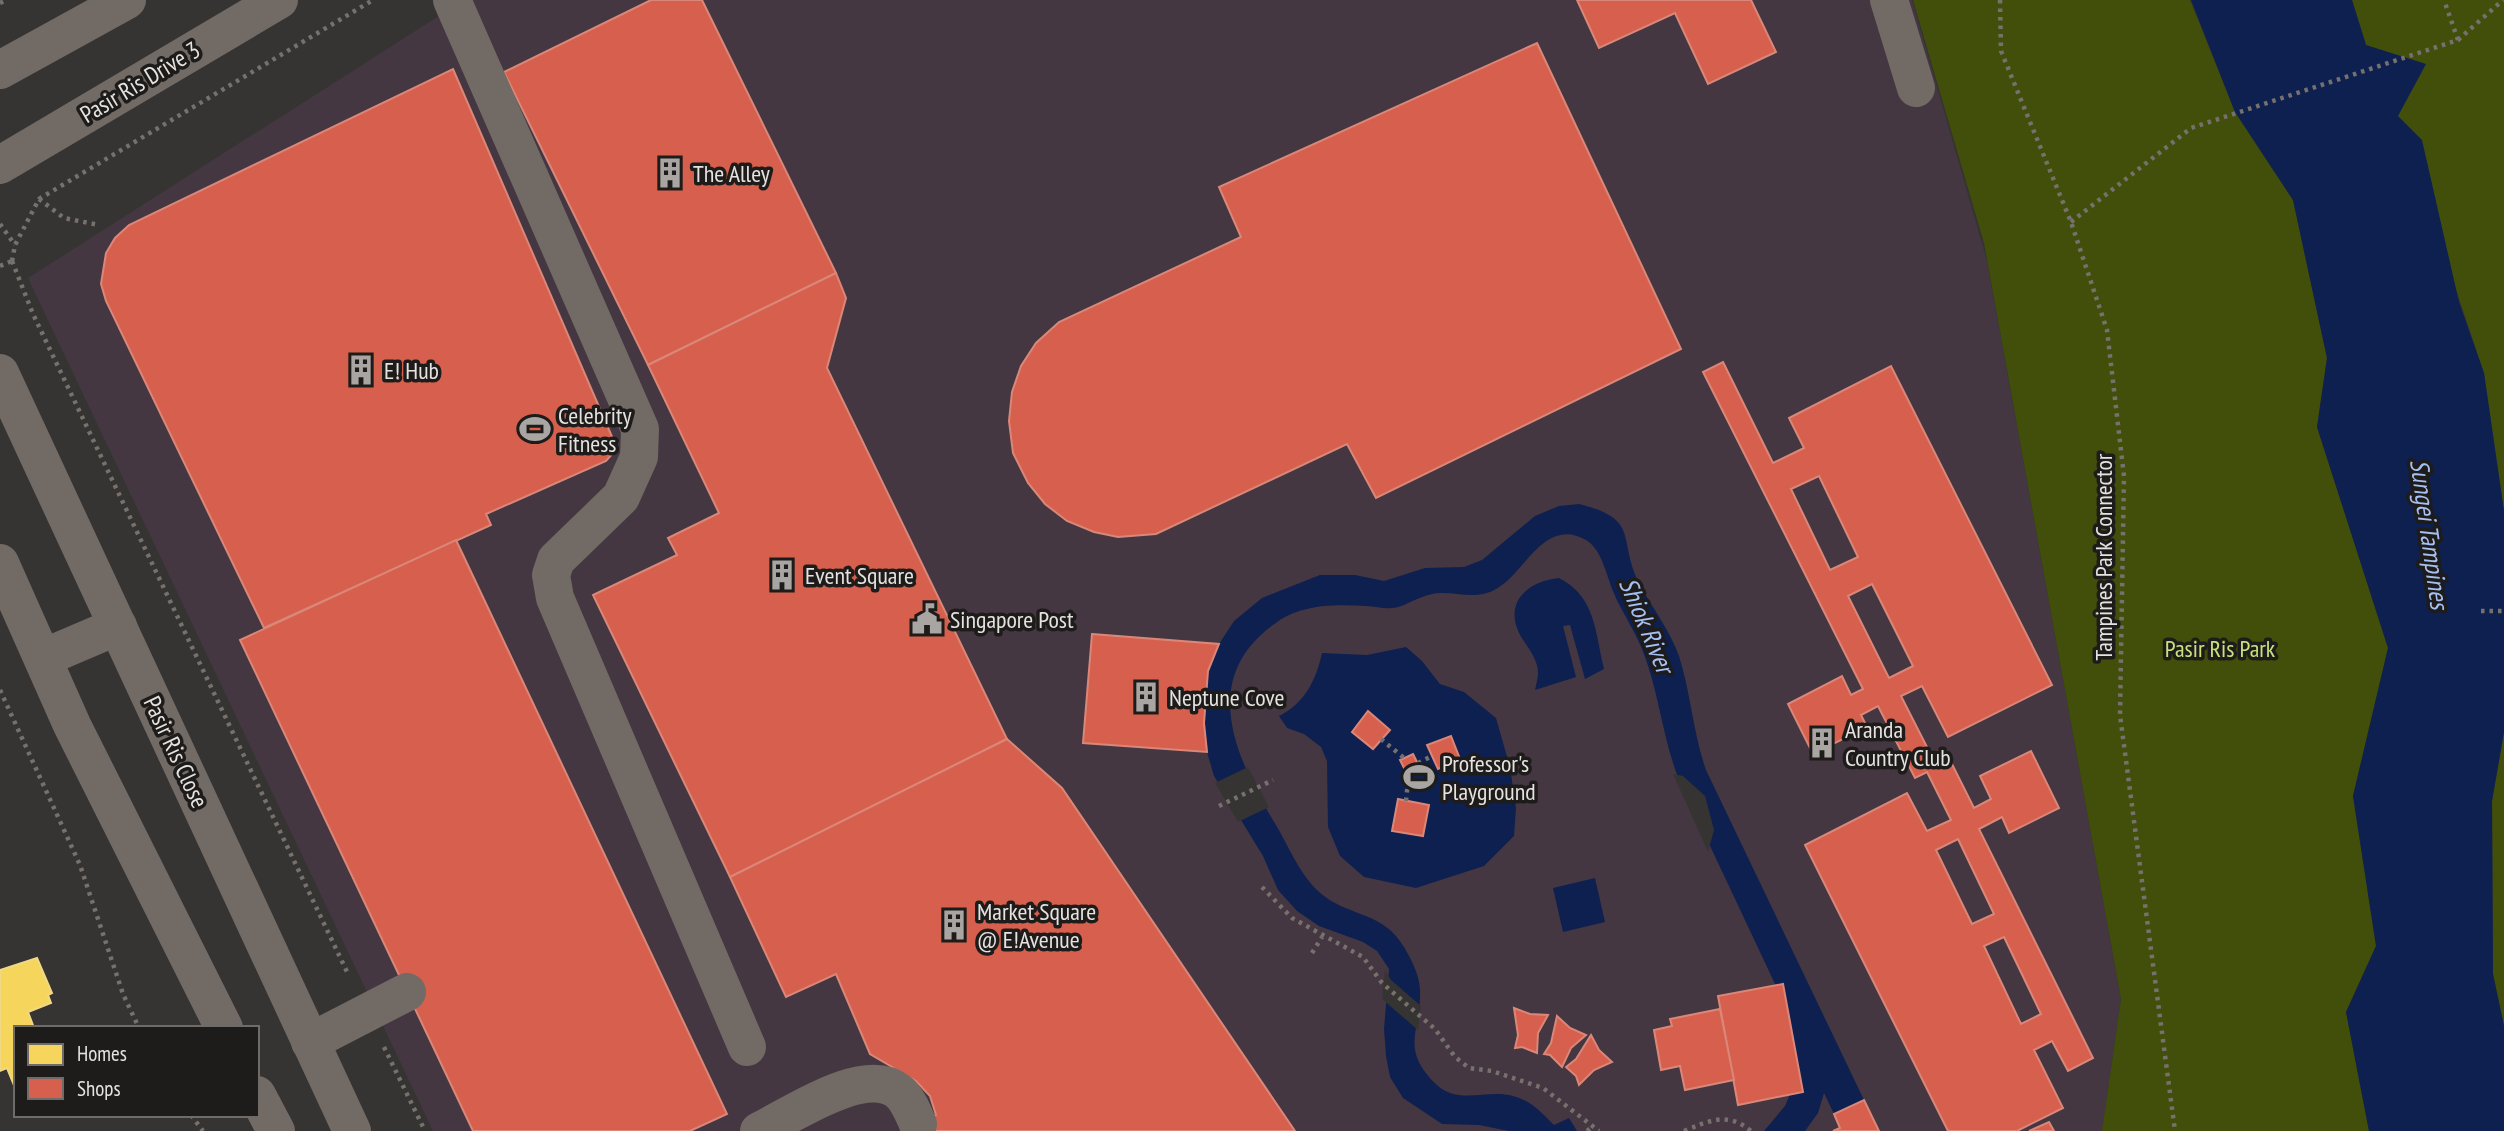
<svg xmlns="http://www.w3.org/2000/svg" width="2504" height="1131" viewBox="0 0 2504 1131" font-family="'PT Sans Narrow',sans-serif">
<rect width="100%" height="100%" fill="#363432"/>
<path fill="#443741" d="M 464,0 L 1912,0 L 1987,261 L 2121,999 L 2102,1131 L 433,1131 L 28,278 Z"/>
<g fill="#424f0a">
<path d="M 1913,0 L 2190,0 L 2235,112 L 2293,200 L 2327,358 L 2317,427 L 2388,648 L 2353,796 L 2376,946 L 2346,1012 L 2369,1131 L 2102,1131 L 2121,999 L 1984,243 Z"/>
<path d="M 2352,0 L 2504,0 L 2504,511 L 2484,373 L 2398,116 L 2366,45 Z"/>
<path d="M 2504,732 L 2504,1026 L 2493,974 L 2492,801 Z"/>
</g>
<g fill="#0e2050">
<path d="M 2191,0 L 2352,0 L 2366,45 L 2426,64 L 2398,116 L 2422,140 L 2459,302 L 2484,373 L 2504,511 L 2504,732 L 2492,801 L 2493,974 L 2504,1026 L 2504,1131 L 2369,1131 L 2346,1012 L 2376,946 L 2353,796 L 2388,648 L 2317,427 L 2327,358 L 2293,200 L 2235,112 Z"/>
<path d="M 1579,504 C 1640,519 1618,538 1638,581 C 1651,607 1669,628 1679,656 C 1691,694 1693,733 1706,770 L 1864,1100 L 1834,1114 L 1824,1093 L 1818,1113 L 1805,1131 L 1764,1131 L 1785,1106 L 1794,1085 L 1776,986 L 1679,780 C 1662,737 1659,691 1642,649 C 1634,629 1621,611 1613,591 C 1606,574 1602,550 1586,540 C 1547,517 1526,568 1502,585 C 1481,601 1464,593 1441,593 C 1428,593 1415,600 1404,605 C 1391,611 1380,607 1366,606 C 1334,604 1299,604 1273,625 C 1194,683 1241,767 1280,832 C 1292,854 1304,881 1324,896 C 1352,917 1383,912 1404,947 C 1411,959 1419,974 1420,989 C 1422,1030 1398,1048 1437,1085 C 1458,1105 1488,1089 1513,1096 C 1530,1100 1542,1113 1554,1125 L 1569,1118 L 1577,1131 L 1509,1131 L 1479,1125 L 1442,1124 L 1403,1098 L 1390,1077 L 1386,1056 L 1384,1029 L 1389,969 L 1377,951 L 1363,942 L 1319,926 L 1297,911 L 1278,890 L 1263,856 L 1214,776 L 1207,752 L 1204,723 L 1208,671 L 1219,644 L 1234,621 L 1262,598 L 1320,575 L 1355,575 L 1384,581 L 1425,568 L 1464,567 L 1482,560 L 1535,516 L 1559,506 Z"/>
<path d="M 1559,578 C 1596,597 1595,632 1604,669 L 1585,679 L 1570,625 L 1563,626 L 1576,677 L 1535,690 C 1536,685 1538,678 1538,673 C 1538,658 1526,646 1519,633 C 1504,601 1529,581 1559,578 Z"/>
<path d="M 1406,647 L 1422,661 L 1440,684 L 1464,692 L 1496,718 L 1510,767 L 1516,808 L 1514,836 L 1484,866 L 1416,888 L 1364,877 L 1340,856 L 1328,827 L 1327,761 L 1321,747 L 1304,734 L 1287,728 L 1279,716 C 1305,703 1316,680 1322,653 L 1367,655 Z"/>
<path d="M 1595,878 L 1605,922 L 1563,932 L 1553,888 Z"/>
</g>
<g fill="#363432">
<path d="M 1248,767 L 1269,807 L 1238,822 L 1215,783 Z"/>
<path d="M 1673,774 L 1683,776 L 1705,796 L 1714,830 L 1708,852 Z"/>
<path d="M 1385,970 L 1391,980 L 1421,1006 L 1418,1030 L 1382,999 Z"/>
</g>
<path fill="#f6d55c" stroke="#f1d984" stroke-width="2" d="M 37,958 L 52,993 L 48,995 L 51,1003 L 28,1012 L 34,1028 L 16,1028 L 16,1090 L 7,1068 L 0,1071 L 0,970 Z"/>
<g fill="#d6604d" stroke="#da8779" stroke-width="2" fill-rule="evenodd">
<path d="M 651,0 L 702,0 L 836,273 L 648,365 L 504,72 Z"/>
<path d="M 1577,0 L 1751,0 L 1776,52 L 1708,84 L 1675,13 L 1599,48 Z"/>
<path d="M 1537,43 L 1681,349 L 1376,498 L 1347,444 L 1156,534 L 1118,537 L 1094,532 L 1067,521 L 1045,504 L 1028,483 L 1013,453 L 1009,421 L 1012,392 L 1021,366 L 1036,343 L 1059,322 L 1241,237 L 1219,187 Z"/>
<path d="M 453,69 L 613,439 L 613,453 L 606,461 L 486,514 L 491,525 L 264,628 L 106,301 L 101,284 L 106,253 L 115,238 L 129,225 Z"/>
<path d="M 836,273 L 846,298 L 827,368 L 1007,739 L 730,877 L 593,595 L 677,555 L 668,538 L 719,513 L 648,365 Z"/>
<path d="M 1723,362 L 1773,463 L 1804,448 L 1789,418 L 1891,366 L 2052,685 L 1948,737 L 1922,686 L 1901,696 L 1931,755 L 1944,748 L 1974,808 L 1991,799 L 1980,776 L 2031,751 L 2059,808 L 2009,833 L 2002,817 L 1979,829 L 2093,1058 L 2068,1071 L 2052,1041 L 2034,1050 L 2063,1108 L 2017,1131 L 1948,1131 L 1805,845 L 1907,793 L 1927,831 L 1951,820 L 1927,772 L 1915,778 L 1878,706 L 1861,715 L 1867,727 L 1813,754 L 1788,704 L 1842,676 L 1851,695 L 1863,689 L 1703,372 ZM 1819,476 L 1858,557 L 1830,570 L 1791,489 ZM 1872,584 L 1913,666 L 1889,678 L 1848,596 ZM 1958,839 L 1994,914 L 1972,924 L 1936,850 ZM 2004,937 L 2041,1014 L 2021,1024 L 1984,946 Z"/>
<path d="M 456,540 L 727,1114 L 690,1131 L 473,1131 L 240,640 Z"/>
<path d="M 1092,634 L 1219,644 L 1208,671 L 1204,723 L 1207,752 L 1083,743 Z"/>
<path d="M 1368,711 L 1390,730 L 1373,749 L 1352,732 Z"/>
<path d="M 1451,736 L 1460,759 L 1438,769 L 1427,745 Z"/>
<path d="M 1007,739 L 1062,788 L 1295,1131 L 903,1131 L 936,1115 L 930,1096 L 916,1081 L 870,1054 L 836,974 L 786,997 L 730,877 Z"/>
<path d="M 1413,754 L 1420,768 L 1407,774 L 1400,760 Z"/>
<path d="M 1398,799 L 1429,805 L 1423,836 L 1392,831 Z"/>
<path d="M 1783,984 L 1803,1092 L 1738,1105 L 1718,996 Z"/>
<path d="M 1514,1008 L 1530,1014 L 1548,1015 L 1538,1033 L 1537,1053 L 1522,1047 L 1515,1048 L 1518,1035 Z"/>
<path d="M 1720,1009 L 1734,1080 L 1685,1090 L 1680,1066 L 1661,1070 L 1654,1030 L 1672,1026 L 1670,1019 Z"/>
<path d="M 1557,1016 L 1570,1028 L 1586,1035 L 1571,1048 L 1562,1067 L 1550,1055 L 1544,1054 L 1551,1043 Z"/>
<path d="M 1591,1035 L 1599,1050 L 1612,1062 L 1594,1070 L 1579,1085 L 1576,1076 L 1566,1067 L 1576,1059 Z"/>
<path d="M 1864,1100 L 1879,1131 L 1833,1131 L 1840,1128 L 1834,1114 Z"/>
<path d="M 2049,1122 L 2054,1131 L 2029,1131 Z"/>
</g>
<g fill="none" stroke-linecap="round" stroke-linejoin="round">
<g stroke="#77716d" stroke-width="4.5" stroke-dasharray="3.5 5" stroke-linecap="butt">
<path d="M 2000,0 L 2001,51 L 2071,222 L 2107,330 L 2124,476 L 2120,715 L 2175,1131"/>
<path d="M 0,3 L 6,0"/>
<path d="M 2458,40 L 2503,0"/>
<path d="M 39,199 L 64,218 L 99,225"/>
<path d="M 2071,222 L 2191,128 L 2458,40 L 2444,0"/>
<path d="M 0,224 L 15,245"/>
<path d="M 12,261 L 33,314 L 349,976"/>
<path d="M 12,261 L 15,245 L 39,199 L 373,0"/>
<path d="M 0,266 L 12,261"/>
<path d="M 2481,611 L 2504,611"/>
<path d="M 0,690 L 80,865 L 123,994 L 139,1028"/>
<path d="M 1381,739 L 1404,758"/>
<path d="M 1418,763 L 1432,756"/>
<path d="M 1406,801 L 1409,772"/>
<path d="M 1219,806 L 1273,780"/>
<path d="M 1262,887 L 1292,918 L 1363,957 L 1382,983 L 1435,1029 L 1455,1057 L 1469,1068 L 1492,1071 L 1543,1088 L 1599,1131"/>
<path d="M 1312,953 L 1322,937"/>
<path d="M 384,1047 L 425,1131"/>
<path d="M 191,1115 L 203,1131"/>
<path d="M 1587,1131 L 1593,1126"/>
<path d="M 1684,1131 C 1709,1121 1727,1111 1751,1131"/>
</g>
<g stroke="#726a65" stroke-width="38">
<path d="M 452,0 L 640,429 L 639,457 L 621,497 L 556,560 L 551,575 L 555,598 L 747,1047"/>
<path d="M 1889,0 L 1916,88"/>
<path d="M 0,373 L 352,1131"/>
<path d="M 0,563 L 72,725 L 224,1028"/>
<path d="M 43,658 L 118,626"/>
<path d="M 310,1042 L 407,992"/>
<path d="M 257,1095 L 276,1131"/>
<path d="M 759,1131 C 792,1115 864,1065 898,1091 C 908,1099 913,1113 918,1124"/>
</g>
<g stroke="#726b65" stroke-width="38">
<path d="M 0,70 L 127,0"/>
<path d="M 0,165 L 279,0"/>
</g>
</g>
<defs>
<g id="building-bare" transform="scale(2.415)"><path d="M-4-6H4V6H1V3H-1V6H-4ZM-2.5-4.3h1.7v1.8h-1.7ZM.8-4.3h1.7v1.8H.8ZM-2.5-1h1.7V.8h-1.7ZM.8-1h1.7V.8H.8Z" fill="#a8a5a3" stroke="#1e1c1a" stroke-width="2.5" paint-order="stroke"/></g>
<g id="stadium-bare" transform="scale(2.415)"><path d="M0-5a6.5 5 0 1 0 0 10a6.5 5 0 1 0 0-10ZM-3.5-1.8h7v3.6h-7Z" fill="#a8a5a3" stroke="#1e1c1a" stroke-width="2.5" paint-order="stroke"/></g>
<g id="civic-bare" transform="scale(2.415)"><path d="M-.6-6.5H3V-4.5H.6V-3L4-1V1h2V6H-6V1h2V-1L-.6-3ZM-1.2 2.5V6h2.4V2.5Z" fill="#a8a5a3" stroke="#1e1c1a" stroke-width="2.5" paint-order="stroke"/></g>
</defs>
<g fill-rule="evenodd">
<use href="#building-bare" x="670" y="173"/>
<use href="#building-bare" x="361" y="370"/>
<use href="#stadium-bare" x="535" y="429"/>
<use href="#building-bare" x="782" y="575"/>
<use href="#civic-bare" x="927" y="619"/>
<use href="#building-bare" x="1146" y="697"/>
<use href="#building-bare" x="1822" y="743"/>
<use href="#stadium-bare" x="1419" y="777"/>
<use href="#building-bare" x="954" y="925"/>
</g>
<g text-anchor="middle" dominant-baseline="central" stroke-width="7" stroke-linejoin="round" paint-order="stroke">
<g font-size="24" fill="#e5e2e0" stroke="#1e1c1a">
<text transform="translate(140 82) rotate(-31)">Pasir Ris Drive 3</text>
<text transform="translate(2103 557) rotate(-90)">Tampines Park Connector</text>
<text transform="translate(176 752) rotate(65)">Pasir Ris Close</text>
</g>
<g font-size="24" fill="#e5e2e0" stroke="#1e1c1a" text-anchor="start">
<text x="693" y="173">The Alley</text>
<text x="384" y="370">E! Hub</text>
<text x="558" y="415">Celebrity<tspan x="558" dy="28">Fitness</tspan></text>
<text x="805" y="575">Event Square</text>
<text x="950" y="619">Singapore Post</text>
<text x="1169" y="697">Neptune Cove</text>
<text x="1845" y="729">Aranda<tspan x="1845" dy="28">Country Club</tspan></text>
<text x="1442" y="763">Professor's<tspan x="1442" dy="28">Playground</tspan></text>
<text x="977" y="911">Market Square<tspan x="977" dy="28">@ E!Avenue</tspan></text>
</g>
<g font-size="24" fill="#c8e17c" stroke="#1e1c1a">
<text x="2220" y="648">Pasir Ris Park</text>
</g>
<g font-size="26" font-style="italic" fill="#a7c0f3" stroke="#1e1c1a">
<text transform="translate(2430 534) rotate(82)">Sungei Tampines</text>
<text transform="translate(1647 625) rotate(67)">Shiok River</text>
</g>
</g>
<rect x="14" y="1026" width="245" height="91" fill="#1e1c1a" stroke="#6e6b69" stroke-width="2"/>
<rect x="28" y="1044" width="35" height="21" fill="#f6d55c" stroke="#6e6b69" stroke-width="2"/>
<text x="77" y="1061" font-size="21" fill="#e5e2e0">Homes</text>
<rect x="28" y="1078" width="35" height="21" fill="#d6604d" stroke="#6e6b69" stroke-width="2"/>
<text x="77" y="1096" font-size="21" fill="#e5e2e0">Shops</text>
</svg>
